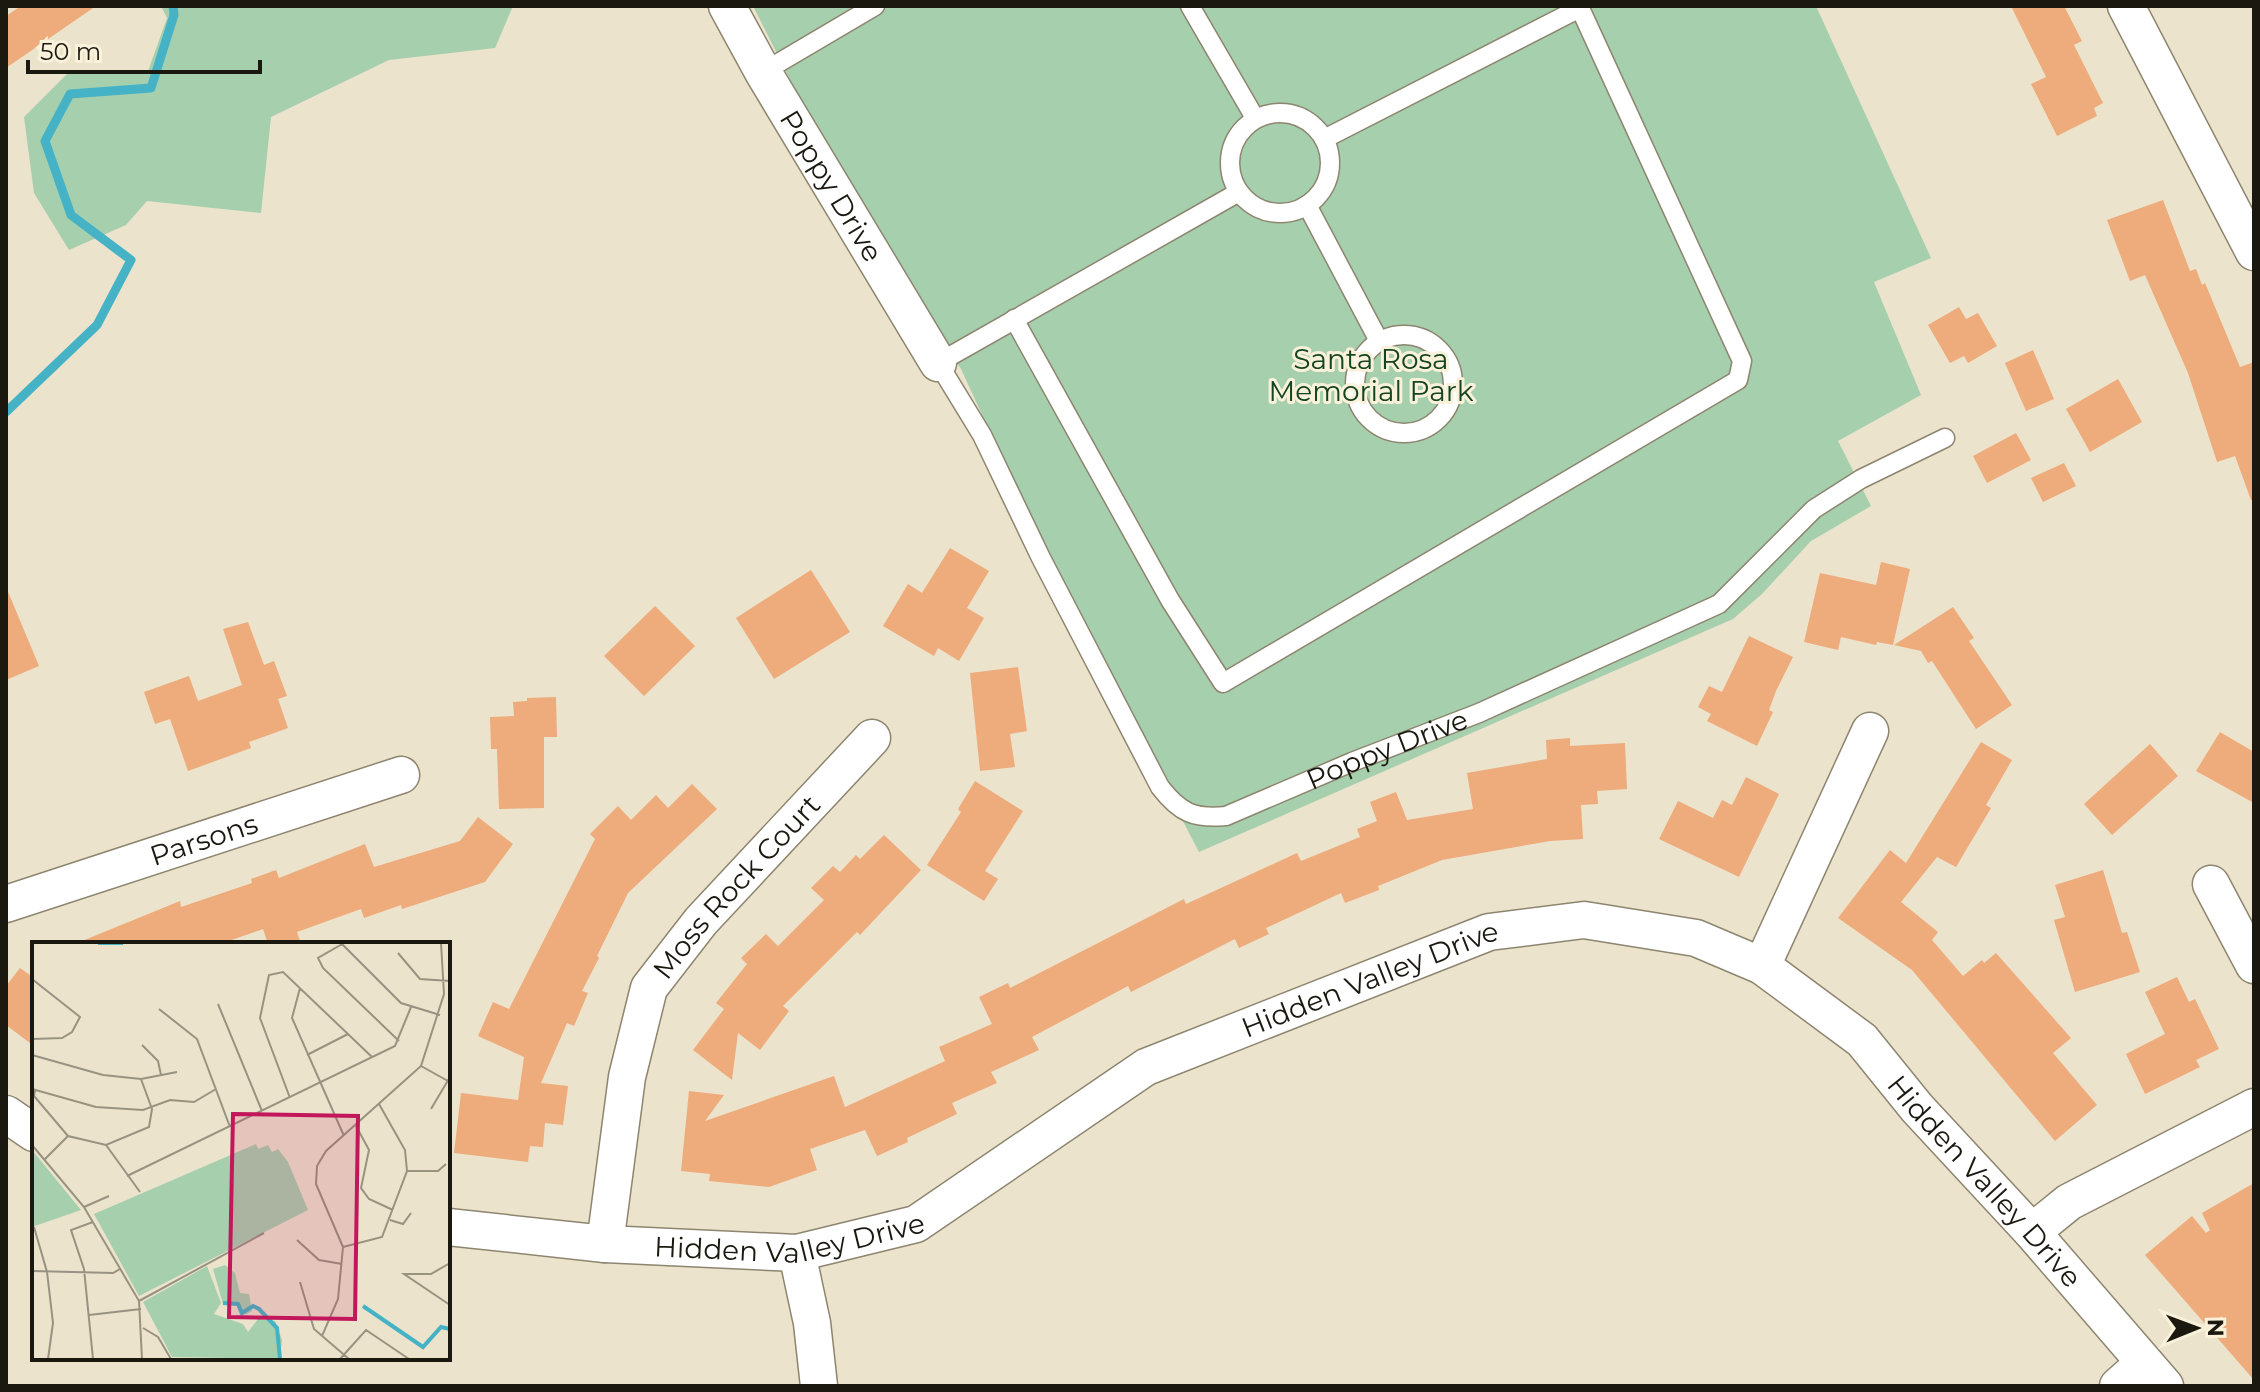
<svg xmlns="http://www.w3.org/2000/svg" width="2260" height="1392" viewBox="0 0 2260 1392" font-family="Montserrat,sans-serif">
<rect width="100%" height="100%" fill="#ece3cc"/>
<g fill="#a6cfad">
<path d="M 161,6 L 513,6 L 495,48 L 389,60 L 271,117 L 261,213 L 147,201 L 126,225 L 69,250 L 34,193 L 24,117 L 68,73 L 147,74 L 167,18 Z"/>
<path d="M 753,6 L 1816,6 L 1931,258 L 1874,282 L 1921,395 L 1838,441 L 1871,506 L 1811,541 L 1762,594 L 1733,619 L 1199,852 L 1065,595 L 961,369 L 930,325 L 813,125 Z"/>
</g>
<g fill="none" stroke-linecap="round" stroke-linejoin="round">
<path stroke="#45b3c5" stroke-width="9" d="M 6,412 L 97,325 L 131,260 L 71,215 L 45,141 L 70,94 L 151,88 L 174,15 L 173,6"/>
</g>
<g fill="#eeab7b">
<path d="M 21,6 L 96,6 L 6,68 L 6,16 Z"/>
<path d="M 2011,6 L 2064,6 L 2082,41 L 2074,45 L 2103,103 L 2094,108 L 2097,116 L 2057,136 L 2031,84 L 2046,77 Z"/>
<path d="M 2163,200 L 2190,271 L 2196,269 L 2202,285 L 2205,283 L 2240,367 L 2254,362 L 2254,499 L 2251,500 L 2235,456 L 2217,462 L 2188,373 L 2145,275 L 2130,281 L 2107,220 Z"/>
<path d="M 1959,307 L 1966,319 L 1978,313 L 1997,346 L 1968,363 L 1964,356 L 1950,363 L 1928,325 Z"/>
<path d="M 2033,350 L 2054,399 L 2026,411 L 2005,363 Z"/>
<path d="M 2118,379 L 2142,422 L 2090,452 L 2066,409 Z"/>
<path d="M 2016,433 L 2031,460 L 1987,483 L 1973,456 Z"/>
<path d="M 2064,463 L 2076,486 L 2043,502 L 2031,478 Z"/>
<path d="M 950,548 L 989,571 L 967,608 L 984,618 L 959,661 L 938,648 L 934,656 L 883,626 L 908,584 L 922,593 Z"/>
<path d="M 1881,562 L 1910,569 L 1893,645 L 1877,642 L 1876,645 L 1841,637 L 1838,650 L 1804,642 L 1820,573 L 1876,585 Z"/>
<path d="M 811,570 L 850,632 L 774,679 L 736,618 Z"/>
<path d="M 6,587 L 39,666 L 6,680 Z"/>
<path d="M 655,606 L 695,646 L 644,696 L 604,656 Z"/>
<path d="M 1953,607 L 1974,638 L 1969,641 L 2012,705 L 1976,729 L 1932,661 L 1928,663 L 1921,651 L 1894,645 Z"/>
<path d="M 248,622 L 264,665 L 274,661 L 287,696 L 278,699 L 288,728 L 249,742 L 251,748 L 188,771 L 170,719 L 155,724 L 144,692 L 189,676 L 198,701 L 242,685 L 223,629 Z"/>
<path d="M 1749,636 L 1793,657 L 1776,691 L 1769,710 L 1773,712 L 1757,746 L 1707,721 L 1711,714 L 1698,707 L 1709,686 L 1722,692 Z"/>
<path d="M 1018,667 L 1027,731 L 1010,734 L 1015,767 L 980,771 L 970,673 Z"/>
<path d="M 556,697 L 557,737 L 544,737 L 544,808 L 499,809 L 497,749 L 491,749 L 490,717 L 514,716 L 513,702 L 527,701 L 527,698 Z"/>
<path d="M 2220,732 L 2254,752 L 2254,803 L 2196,771 Z"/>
<path d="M 1570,738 L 1570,746 L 1625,743 L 1627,789 L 1597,791 L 1598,804 L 1581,805 L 1583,839 L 1550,841 L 1442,860 L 1378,886 L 1379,890 L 1345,903 L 1341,893 L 1266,928 L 1269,934 L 1239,948 L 1235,939 L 1131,992 L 1128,986 L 1032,1037 L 1039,1050 L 991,1072 L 997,1083 L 952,1103 L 957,1114 L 907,1138 L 908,1142 L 877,1156 L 865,1130 L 810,1149 L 817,1170 L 769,1187 L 709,1181 L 710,1174 L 681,1171 L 689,1091 L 724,1095 L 705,1121 L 834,1076 L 845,1107 L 945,1061 L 939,1047 L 992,1024 L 979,997 L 1008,983 L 1010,988 L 1184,899 L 1186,904 L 1297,853 L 1301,861 L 1360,837 L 1357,829 L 1377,821 L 1370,802 L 1396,792 L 1407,820 L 1473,809 L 1467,773 L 1547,759 L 1546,740 Z"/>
<path d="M 1981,742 L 2012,760 L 1986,805 L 1991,808 L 1956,867 L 1937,857 L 1901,902 L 1938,932 L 1932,940 L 1963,976 L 1982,960 L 1984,963 L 1996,953 L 2071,1038 L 2053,1053 L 2097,1105 L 2055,1141 L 1912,970 L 1838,918 L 1890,850 L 1906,863 Z"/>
<path d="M 2150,744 L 2178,776 L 2112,835 L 2084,804 Z"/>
<path d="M 1746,777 L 1779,794 L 1739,877 L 1659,839 L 1678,801 L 1713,818 L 1722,800 L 1732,805 Z"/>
<path d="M 975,781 L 1023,811 L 985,871 L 998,879 L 984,901 L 927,865 L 961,812 L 958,809 Z"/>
<path d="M 692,784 L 717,809 L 628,893 L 597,956 L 599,958 L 582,991 L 588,993 L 574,1026 L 567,1023 L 541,1083 L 568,1086 L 563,1125 L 545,1123 L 543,1147 L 530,1146 L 528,1162 L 454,1153 L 461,1093 L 518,1100 L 524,1057 L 478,1036 L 493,1002 L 509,1009 L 595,839 L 590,834 L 618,806 L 631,820 L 656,795 L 668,808 Z"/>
<path d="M 478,817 L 513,844 L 485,882 L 402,909 L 401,905 L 364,918 L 361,909 L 297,932 L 301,944 L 268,944 L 263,929 L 220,944 L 83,944 L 82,941 L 180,901 L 181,907 L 252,883 L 251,879 L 276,870 L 279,878 L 365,844 L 374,867 L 460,841 Z"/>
<path d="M 884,835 L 921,870 L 860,935 L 857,932 L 783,1006 L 789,1011 L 760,1050 L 738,1033 L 732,1080 L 693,1050 L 724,1009 L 716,1003 L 747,964 L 741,958 L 766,934 L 778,946 L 824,900 L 811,888 L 833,866 L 840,872 L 856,855 L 860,859 Z"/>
<path d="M 2103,870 L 2122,933 L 2127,932 L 2140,972 L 2075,992 L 2054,920 L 2065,917 L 2055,885 Z"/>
<path d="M 20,968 L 34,978 L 34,1046 L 6,1025 L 6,986 Z"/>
<path d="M 2177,977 L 2189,1002 L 2195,999 L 2219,1049 L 2196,1060 L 2200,1067 L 2145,1094 L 2126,1054 L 2165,1034 L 2145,992 Z"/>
<path d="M 2254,1183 L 2254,1380 L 2145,1255 L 2192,1216 L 2206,1233 L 2210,1230 L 2202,1213 Z"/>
</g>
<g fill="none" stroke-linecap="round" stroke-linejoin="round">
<g stroke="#8d856f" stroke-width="21">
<g id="service">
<path d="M 1190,6 L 1255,118"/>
<path d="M 763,72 L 875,6"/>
<circle cx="1280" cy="163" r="50"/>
<path d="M 1324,139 L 1580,8"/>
<path id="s1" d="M 1239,192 L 938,363 L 982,435 L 1041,558 L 1160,787 C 1180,813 1194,819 1226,816 L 1352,762 L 1479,713 L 1719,604 L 1814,509 L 1861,479 L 1945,438"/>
<path d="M 1307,205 L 1379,341"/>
<path d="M 1014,319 L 1170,600 L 1223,683 L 1738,380 L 1742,361 L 1579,6"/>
<circle cx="1404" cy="384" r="49"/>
</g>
</g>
<g stroke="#8d856f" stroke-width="39">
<g id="minor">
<path id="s2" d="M 727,6 L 763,72 L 938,363"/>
<path d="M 2126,6 L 2254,252"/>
<path d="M 2211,884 L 2254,965"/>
<path id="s3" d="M 6,904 L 401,775"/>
<path d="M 1762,966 L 1870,731"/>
<path d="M 6,1114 L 34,1133"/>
<path id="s4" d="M 448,1227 L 605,1244 L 797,1253 L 916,1224 L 1146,1067 L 1489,932 L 1584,920 L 1696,938 L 1762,966 L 1862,1040 L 1917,1108 L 2032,1232 L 2165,1386"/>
<path d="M 2032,1232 L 2069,1202 L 2254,1107"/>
<path id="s5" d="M 605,1244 L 627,1077 L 649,988 L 701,921 L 872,738"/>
<path d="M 797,1253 L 812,1323 L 819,1386"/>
<path d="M 2118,1386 L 2144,1363"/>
</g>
</g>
<use href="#service" stroke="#fff" stroke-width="18"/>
<use href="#minor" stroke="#fff" stroke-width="36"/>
</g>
<g text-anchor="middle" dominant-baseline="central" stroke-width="6" stroke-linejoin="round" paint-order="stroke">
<g font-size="28" fill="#1b1810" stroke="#f9f1d9">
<text stroke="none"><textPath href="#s2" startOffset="208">Poppy Drive</textPath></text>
<text stroke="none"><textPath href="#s1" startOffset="1076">Poppy Drive</textPath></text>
<text stroke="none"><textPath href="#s3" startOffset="208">Parsons</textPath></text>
<text stroke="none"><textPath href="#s5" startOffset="394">Moss Rock Court</textPath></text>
<text stroke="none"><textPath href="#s4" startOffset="992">Hidden Valley Drive</textPath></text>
<text stroke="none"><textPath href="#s4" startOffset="1712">Hidden Valley Drive</textPath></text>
<text stroke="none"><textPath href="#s4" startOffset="344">Hidden Valley Drive</textPath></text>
</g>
<g font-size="28" fill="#144421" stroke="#f9f1d9">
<text x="1371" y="359">Santa Rosa<tspan x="1371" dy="32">Memorial Park</tspan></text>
</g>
</g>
<g transform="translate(32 942)">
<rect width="418" height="418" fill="#ece3cc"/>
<path d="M 224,202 L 226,207 L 236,203 L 240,210 L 246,207 L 256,220 L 276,268 L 107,354 L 62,272 ZM 0,208 L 49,268 L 0,285 ZM 193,323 L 203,331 L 208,351 L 217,352 L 220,369 L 215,372 L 208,373 L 204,362 L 191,362 L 181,327 ZM 175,324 L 189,361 L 182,372 L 211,382 L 216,390 L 226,377 L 243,379 L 250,398 L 248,417 L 140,415 L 111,360 Z" fill="#a6cfad"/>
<path fill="none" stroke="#45b3c5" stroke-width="4" d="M 66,1 L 91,1M 191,361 L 206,362 L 210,371 L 221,364 L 227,367 L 245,386 L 248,417M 331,364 L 391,405 L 409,385 L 418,387"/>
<path fill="none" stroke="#989281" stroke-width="2" d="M 312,1 L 286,16 L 291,26 L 367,99M 310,2 L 369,61 L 408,73M 366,11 L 388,37 L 418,39M 0,37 L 48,75 L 40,90 L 30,96 L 0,97M 268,46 L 260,76 L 312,194M 186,62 L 230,169M 127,67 L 165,97 L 198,185M 110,103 L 126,119 L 129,133M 0,113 L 71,133 L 109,137 L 145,130M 275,113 L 316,92M 389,124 L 416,139M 0,147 L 64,165 L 111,168 L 138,158 L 162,160 L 184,147M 3,148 L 2,154 L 36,194 L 74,203 L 117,185 L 120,167 L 109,137M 258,156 L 228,76 L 237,33 L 251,30 L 340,115M 399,167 L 418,135M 324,184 L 337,208 L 329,246 L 337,257 L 361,268M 0,203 L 52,265 L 107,359 L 110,417M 74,203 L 108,250M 13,217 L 36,194M 375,229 L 406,229 L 414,222M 95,234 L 363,104 L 379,65M 52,265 L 77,254M 358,278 L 371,282 L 379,271M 61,280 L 39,288 L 52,327 L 61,417M 2,285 L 15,330 L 21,381 L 16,417M 265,298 L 287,318 L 310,322M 311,305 L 350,295 L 375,229 L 373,208 L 347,162M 418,321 L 399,332 L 372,332 L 418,363M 0,329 L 81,331 L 88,327M 268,340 L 282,387 L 317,417M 107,359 L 232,291M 57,373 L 109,367M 111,386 L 126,395 L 139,417M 290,394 L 306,357 L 311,305 L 284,242 L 285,224 L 294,209 L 389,124 L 412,52 L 409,1M 308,417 L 334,388 L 377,417"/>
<path fill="#c2185b" fill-opacity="0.15" stroke="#c2185b" stroke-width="4" d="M 201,172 L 326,174 L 323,377 L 197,375 Z"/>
<rect width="418" height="418" fill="none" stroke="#1b1810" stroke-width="4"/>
</g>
<rect width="2260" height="1392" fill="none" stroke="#1b1810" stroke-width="16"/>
<g transform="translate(2196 1328) rotate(89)" stroke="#f9f1d9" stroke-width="6" paint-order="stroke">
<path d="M0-6L14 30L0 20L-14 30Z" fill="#1b1810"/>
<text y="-12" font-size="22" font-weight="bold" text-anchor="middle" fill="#1b1810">N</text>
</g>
<path d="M28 60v12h232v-12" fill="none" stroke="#1b1810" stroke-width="4"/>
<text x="40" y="60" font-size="24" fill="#1b1810" stroke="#f9f1d9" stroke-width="6" paint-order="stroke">50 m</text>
</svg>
